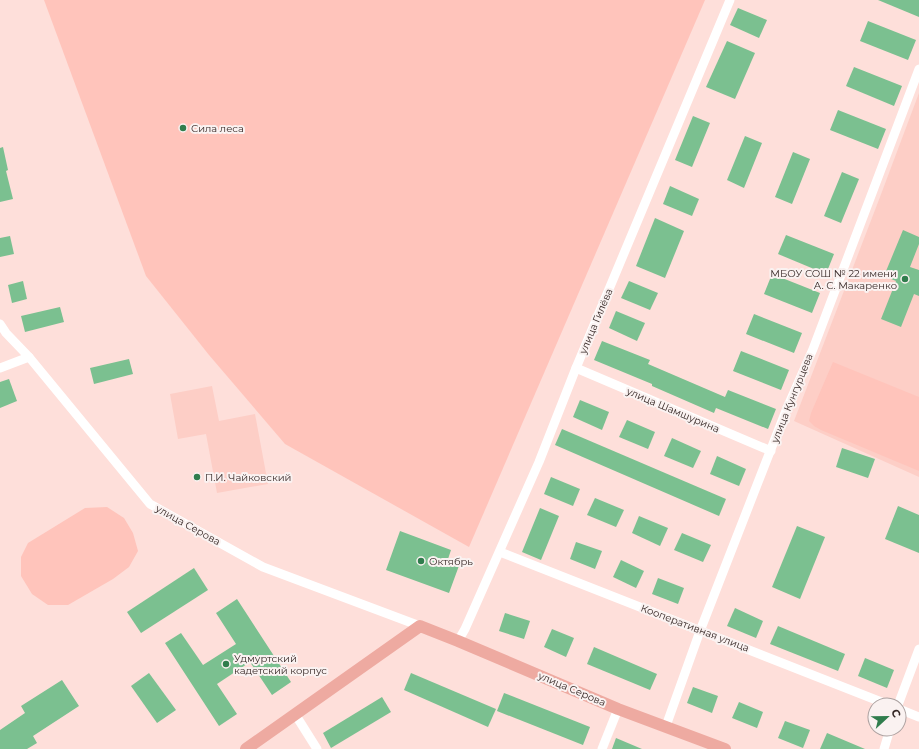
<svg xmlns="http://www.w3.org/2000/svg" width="919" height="749" viewBox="0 0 919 749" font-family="Montserrat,sans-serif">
<rect width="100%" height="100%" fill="#fedfda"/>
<g fill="#fdcec6">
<path d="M 919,93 L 919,477 L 794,421 L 880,197 Z"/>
<path d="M 212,386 L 219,421 L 255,414 L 268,484 L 217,493 L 206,434 L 178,439 L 170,394 Z"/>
</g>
<g fill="#ffc4bb">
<path d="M 44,0 L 705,0 L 469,547 L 285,444 L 209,355 L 146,276 Z"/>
<path d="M 833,362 L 919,397 L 919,471 L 821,430 L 814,426 L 809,421 L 811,413 Z"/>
<path d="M 107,507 L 124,518 L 133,533 L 138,551 L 129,567 L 113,579 L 68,605 L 48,605 L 32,594 L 21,576 L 21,557 L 28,543 L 85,508 Z"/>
</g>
<g fill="#7bc090">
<path d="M 878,0 L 919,0 L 919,17 Z"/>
<path d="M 738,8 L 767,20 L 759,38 L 730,25 Z"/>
<path d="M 868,21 L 916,40 L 908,60 L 860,41 Z"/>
<path d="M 727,41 L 755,53 L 735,99 L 706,87 Z"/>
<path d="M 854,67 L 902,86 L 894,106 L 846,86 Z"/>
<path d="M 838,110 L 886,129 L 878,149 L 830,130 Z"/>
<path d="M 693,116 L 710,123 L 692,167 L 675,160 Z"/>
<path d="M 745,136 L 762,143 L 744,188 L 727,180 Z"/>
<path d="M 3,147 L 8,170 L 6,171 L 13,199 L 0,202 L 0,148 Z"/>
<path d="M 793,152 L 810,159 L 792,204 L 775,197 Z"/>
<path d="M 842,172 L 859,179 L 841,223 L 824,216 Z"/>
<path d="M 670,186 L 699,199 L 692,216 L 663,204 Z"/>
<path d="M 655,218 L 684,231 L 665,278 L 636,266 Z"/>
<path d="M 903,230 L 919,237 L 919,244 L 910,267 L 919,270 L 919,296 L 914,294 L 901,327 L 881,319 L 896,281 L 884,276 Z"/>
<path d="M 786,235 L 834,254 L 826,274 L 778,254 Z"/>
<path d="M 10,236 L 14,254 L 0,257 L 0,238 Z"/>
<path d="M 772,274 L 820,293 L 812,313 L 764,294 Z"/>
<path d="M 23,281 L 27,299 L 12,303 L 8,285 Z"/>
<path d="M 629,281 L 658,293 L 650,310 L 621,298 Z"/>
<path d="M 60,307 L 64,322 L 25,332 L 21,316 Z"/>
<path d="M 616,311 L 645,323 L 637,341 L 609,328 Z"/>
<path d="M 754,314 L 802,333 L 794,353 L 746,334 Z"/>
<path d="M 602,341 L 650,360 L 648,364 L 725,397 L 728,390 L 776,409 L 768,429 L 716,408 L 714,413 L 652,386 L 652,384 L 594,360 Z"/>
<path d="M 741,351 L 789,370 L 781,390 L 733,371 Z"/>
<path d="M 129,359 L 133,374 L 94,384 L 90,368 Z"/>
<path d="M 9,379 L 17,401 L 0,408 L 0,382 Z"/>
<path d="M 580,400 L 609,412 L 602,430 L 573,417 Z"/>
<path d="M 627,420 L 655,432 L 648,449 L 619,437 Z"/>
<path d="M 562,429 L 726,499 L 719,516 L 555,445 Z"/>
<path d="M 672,438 L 701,451 L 693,468 L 664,456 Z"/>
<path d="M 842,448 L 875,459 L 868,478 L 836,467 Z"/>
<path d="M 717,456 L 746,469 L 739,486 L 710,474 Z"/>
<path d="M 551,477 L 580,489 L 573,506 L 544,494 Z"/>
<path d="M 595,498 L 624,510 L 616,527 L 587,515 Z"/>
<path d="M 898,506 L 919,515 L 919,553 L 885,539 Z"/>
<path d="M 540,508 L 559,516 L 541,560 L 522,552 Z"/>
<path d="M 639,516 L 668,528 L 660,546 L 632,533 Z"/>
<path d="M 797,526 L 825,537 L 800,599 L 772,587 Z"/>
<path d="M 400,531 L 451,550 L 448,559 L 460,563 L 449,593 L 386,570 Z"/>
<path d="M 682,533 L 711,545 L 703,562 L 674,550 Z"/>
<path d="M 576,542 L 602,551 L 595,569 L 570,559 Z"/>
<path d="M 621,560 L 644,571 L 636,588 L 613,577 Z"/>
<path d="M 194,568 L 208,590 L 141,633 L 127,612 Z"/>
<path d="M 658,578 L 684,588 L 678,604 L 652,594 Z"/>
<path d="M 237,599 L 291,682 L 272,695 L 250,662 L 217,684 L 237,714 L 219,726 L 165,643 L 181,633 L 203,665 L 236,644 L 216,613 Z"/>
<path d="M 735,608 L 763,621 L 756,638 L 727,626 Z"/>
<path d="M 505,613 L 530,621 L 524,639 L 499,631 Z"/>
<path d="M 778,626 L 845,654 L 838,671 L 770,644 Z"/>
<path d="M 552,629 L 574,638 L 566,657 L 544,647 Z"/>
<path d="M 594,647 L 657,674 L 650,690 L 587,664 Z"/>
<path d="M 865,658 L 894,670 L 887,688 L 858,676 Z"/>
<path d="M 149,673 L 176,710 L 157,723 L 131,686 Z"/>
<path d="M 411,673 L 496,709 L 488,727 L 404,690 Z"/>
<path d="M 62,680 L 79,706 L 33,736 L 37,743 L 27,749 L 0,749 L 0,730 L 25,713 L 21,706 Z"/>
<path d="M 693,687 L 718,696 L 712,713 L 687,703 Z"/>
<path d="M 504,693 L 590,727 L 583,745 L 497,711 Z"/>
<path d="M 382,697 L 391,712 L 331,748 L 323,733 Z"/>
<path d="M 739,702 L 763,712 L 757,728 L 732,718 Z"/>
<path d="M 785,721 L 810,730 L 803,748 L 778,738 Z"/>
<path d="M 827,733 L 865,749 L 820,749 Z"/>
<path d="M 616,738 L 642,749 L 612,749 Z"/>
</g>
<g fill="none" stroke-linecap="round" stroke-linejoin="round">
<g stroke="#fff" stroke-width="9">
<path d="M 0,324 L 6,333 L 29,357 L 150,504 L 263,567 L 420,626"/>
<path d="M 0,368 L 29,357"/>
<path d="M 576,368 L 771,451"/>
<path d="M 500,552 L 889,705"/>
<path d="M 458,641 L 465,629 L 539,462 L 576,368 L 730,0"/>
<path d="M 898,705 L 919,649"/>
<path d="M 899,709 L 919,717"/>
<path d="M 295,714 L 317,749"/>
<path d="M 666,726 L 700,631 L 787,408 L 813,349 L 919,69"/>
<path d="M 602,749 L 618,709"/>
<path d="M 884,749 L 890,729"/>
</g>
<path stroke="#eeaaa1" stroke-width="12" d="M 246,749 L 420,626 L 458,641 L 618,709 L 725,749"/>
</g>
<g fill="#307d4d" stroke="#faf2f1" stroke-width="1.5">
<circle cx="183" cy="128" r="4"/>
<circle cx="905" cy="279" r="4"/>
<circle cx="197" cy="477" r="4"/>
<circle cx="421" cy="561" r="4"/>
<circle cx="226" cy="664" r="4"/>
</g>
<g text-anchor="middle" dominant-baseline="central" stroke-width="4" stroke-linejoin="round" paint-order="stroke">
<g font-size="10" fill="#362826" stroke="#faf2f1" text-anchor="start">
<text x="191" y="128">Сила леса</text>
<text x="897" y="273" text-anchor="end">МБОУ СОШ № 22 имени<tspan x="897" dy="12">А. С. Макаренко</tspan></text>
<text x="205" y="477">П.И. Чайковский</text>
<text x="429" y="561">Октябрь</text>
<text x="234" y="658">Удмуртский<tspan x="234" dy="12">кадетский корпус</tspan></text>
</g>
<g font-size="10" fill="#362826" stroke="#faf2f1">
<text transform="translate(596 321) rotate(-67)">улица Гилёва</text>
<text transform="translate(792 398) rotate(-68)">улица Кунгурцева</text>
<text transform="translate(673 410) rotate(23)">улица Шамшурина</text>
<text transform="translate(188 525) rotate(29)">улица Серова</text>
<text transform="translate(695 628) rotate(21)">Кооперативная улица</text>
<text transform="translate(572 689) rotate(23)">улица Серова</text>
</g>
</g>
<g transform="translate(887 717) rotate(68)"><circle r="19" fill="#faf2f1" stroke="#aca1a0"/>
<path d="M0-3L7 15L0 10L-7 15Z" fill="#307d4d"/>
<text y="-6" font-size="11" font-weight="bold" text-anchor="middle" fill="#362826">С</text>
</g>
</svg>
